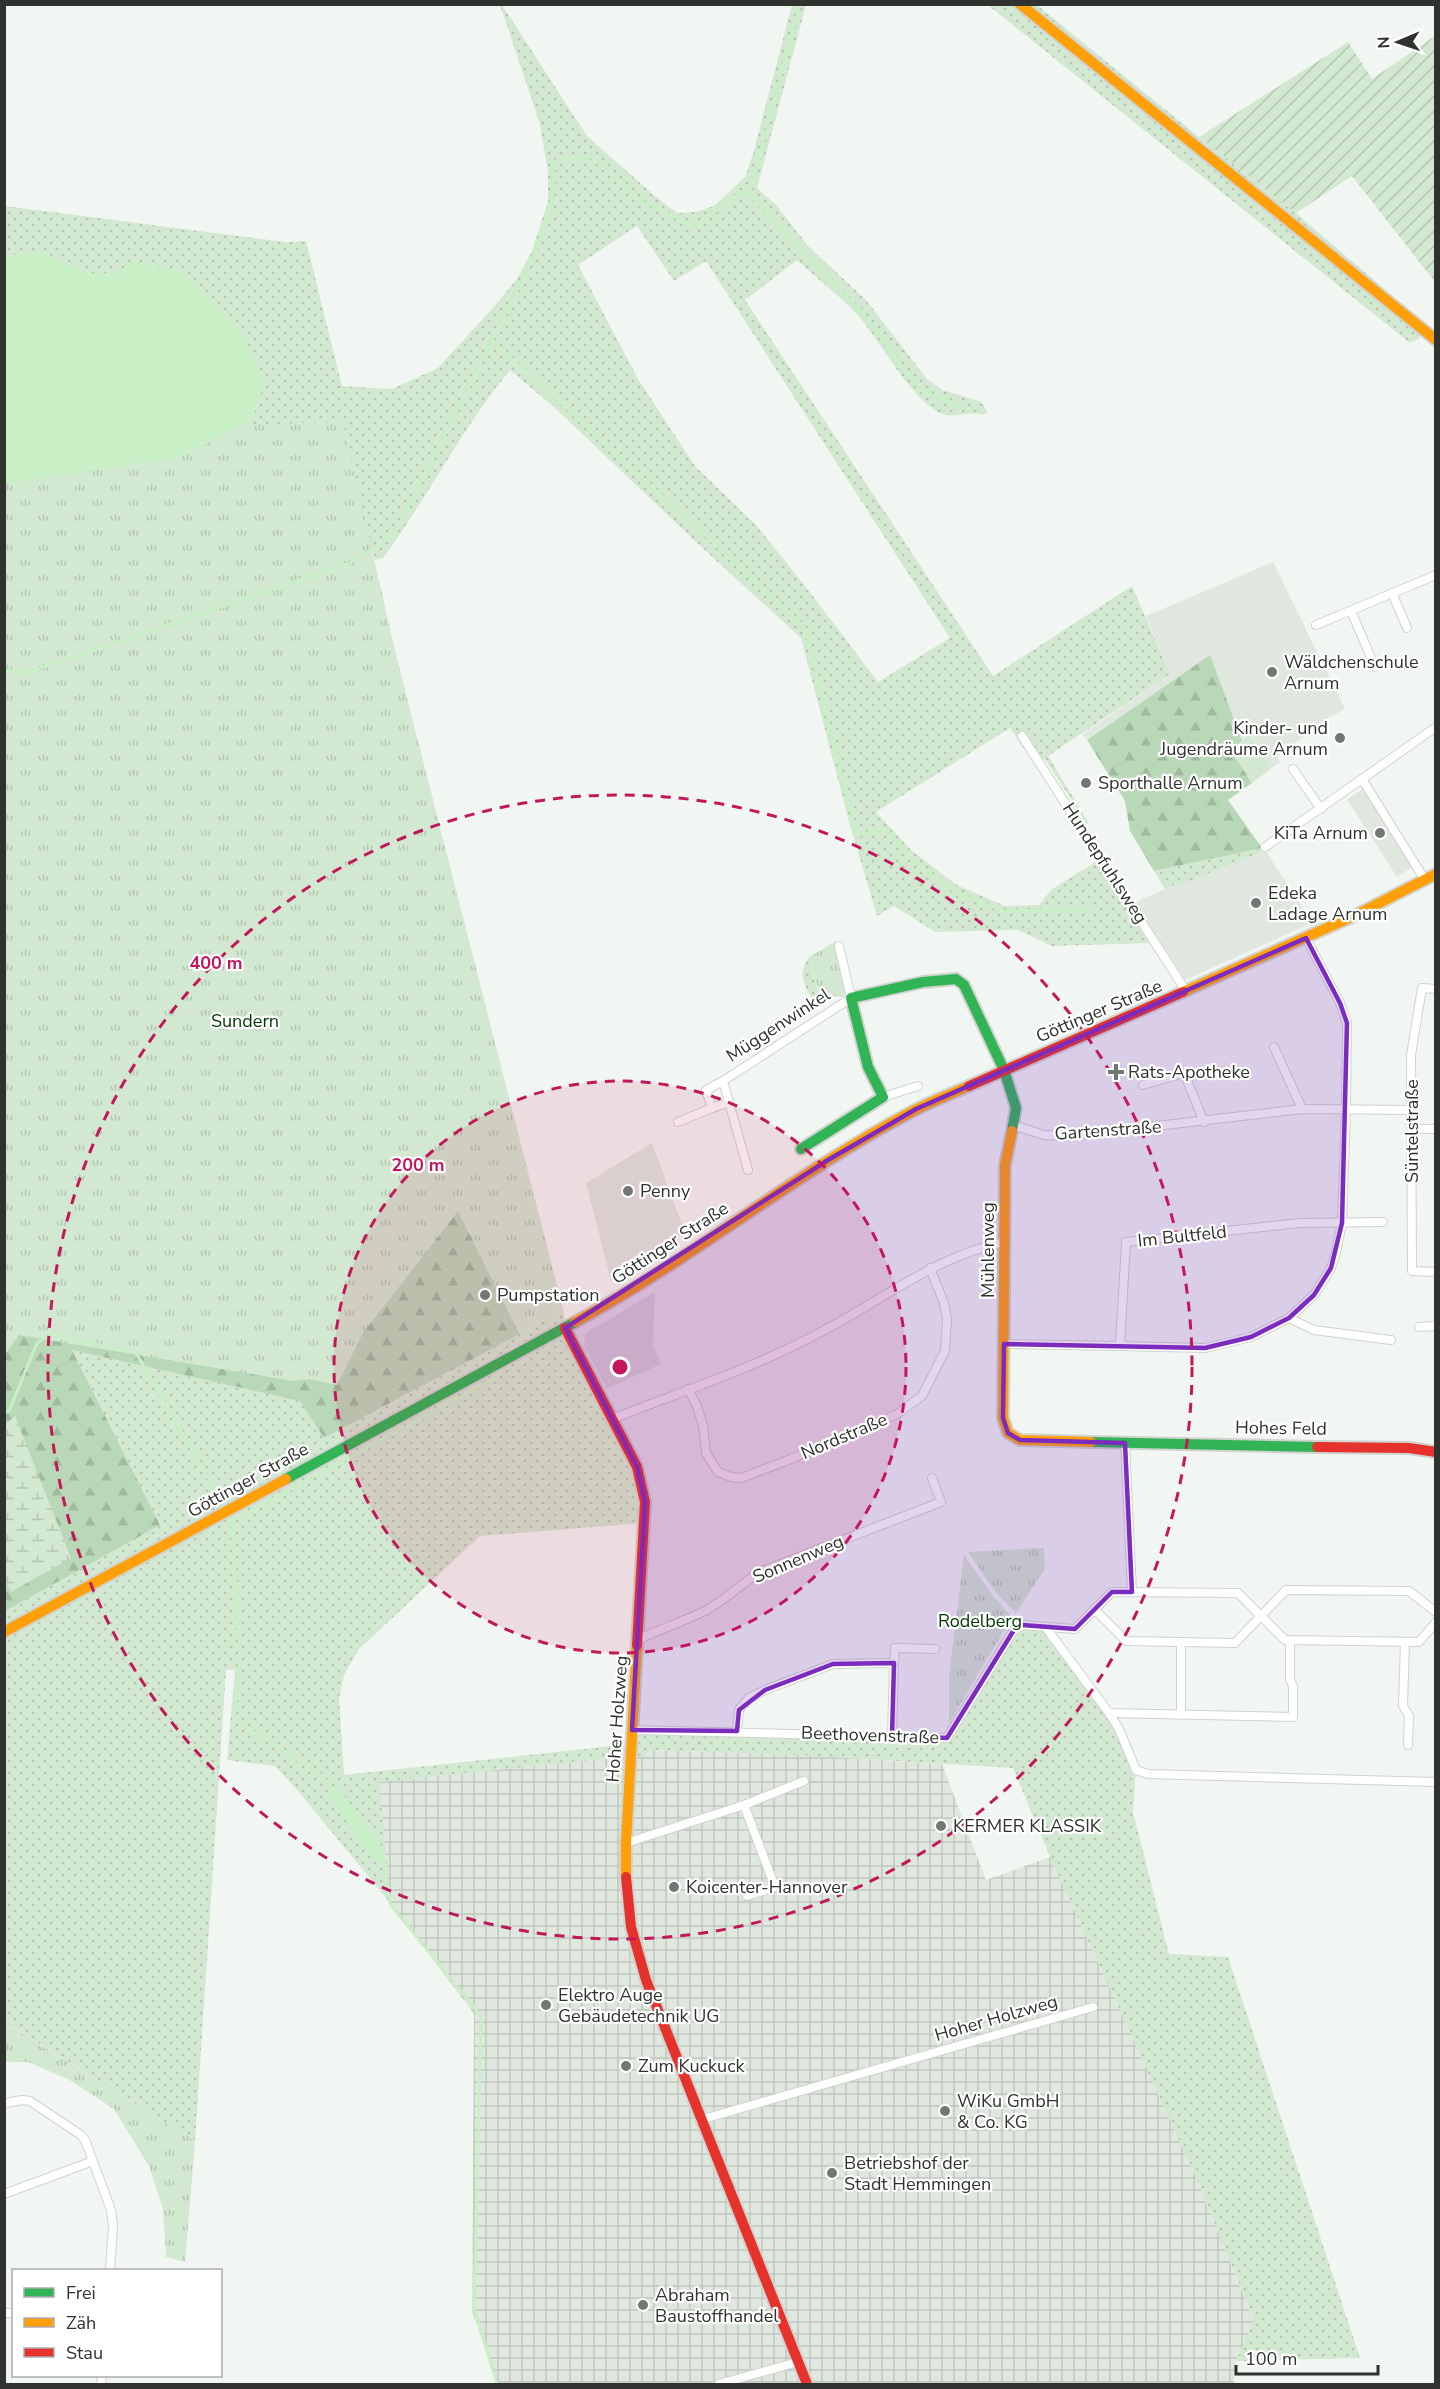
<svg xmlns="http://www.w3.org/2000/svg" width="1440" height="2389" viewBox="0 0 1440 2389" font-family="'Nunito Sans',sans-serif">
<defs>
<pattern id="industrial-grid" width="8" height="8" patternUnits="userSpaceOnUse" patternTransform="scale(1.5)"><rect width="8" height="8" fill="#dfe7df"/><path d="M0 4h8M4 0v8" fill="none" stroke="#c0c7c0"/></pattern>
<pattern id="grass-dots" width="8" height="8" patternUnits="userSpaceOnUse" patternTransform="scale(1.5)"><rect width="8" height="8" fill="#d2e8d0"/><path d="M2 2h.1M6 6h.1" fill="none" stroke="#b5c7b3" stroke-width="1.8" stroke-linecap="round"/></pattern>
<pattern id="forest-firs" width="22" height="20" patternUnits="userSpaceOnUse" patternTransform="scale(1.5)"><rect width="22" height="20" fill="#b9d8b8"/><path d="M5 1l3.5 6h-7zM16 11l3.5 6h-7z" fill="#9fba9e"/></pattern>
<pattern id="wetland-marsh" width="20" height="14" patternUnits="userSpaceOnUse" patternTransform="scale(1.5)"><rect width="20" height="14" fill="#d2e8d0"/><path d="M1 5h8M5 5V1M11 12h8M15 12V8" fill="none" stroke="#b5c7b3"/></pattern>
<pattern id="park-tufts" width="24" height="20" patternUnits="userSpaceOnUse" patternTransform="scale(1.5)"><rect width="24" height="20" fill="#d2e8d0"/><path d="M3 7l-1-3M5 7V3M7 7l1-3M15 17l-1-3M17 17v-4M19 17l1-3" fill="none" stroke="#b5c7b3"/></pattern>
<pattern id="garden-furrows" width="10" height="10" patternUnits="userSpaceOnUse" patternTransform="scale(1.5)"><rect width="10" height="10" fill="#d2e8d0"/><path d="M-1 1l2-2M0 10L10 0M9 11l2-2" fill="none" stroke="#b5c7b3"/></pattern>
</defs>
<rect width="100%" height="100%" fill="#f2f6f2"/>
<g fill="#dfe7df">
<path d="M 1273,562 L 1345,709 L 1328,718 L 1277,757 L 1280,762 L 1252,783 L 1230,750 L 1242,741 L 1210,655 L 1087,740 L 1083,734 L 1170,674 L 1146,616 Z"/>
<path d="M 1363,789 L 1413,867 L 1397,877 L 1347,799 Z"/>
<path d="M 1261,852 L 1267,853 L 1312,923 L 1185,980 L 1134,903 L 1176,884 L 1180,885 Z"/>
<path d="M 652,1143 L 685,1233 L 611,1281 L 586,1183 Z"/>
<path d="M 655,1292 L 653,1346 L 661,1364 L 607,1389 L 584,1346 L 585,1334 Z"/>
</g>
<path fill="url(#industrial-grid)" d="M 650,1750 L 801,1755 L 942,1764 L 986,1880 L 1050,1857 L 1195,2175 L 1254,2321 L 1236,2361 L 1234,2384 L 497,2384 L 472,2311 L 474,2014 L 391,1904 L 378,1782 L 630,1756 Z"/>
<g fill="url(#grass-dots)" fill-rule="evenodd">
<path d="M 500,5 L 502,5 L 587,136 L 656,197 L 677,213 L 696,212 L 714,206 L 745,177 L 753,154 L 792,5 L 806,5 L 757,188 L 776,205 L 809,247 L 866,300 L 927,379 L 942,390 L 982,402 L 987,412 L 983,415 C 969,410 957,419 943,414 C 913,404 879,338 856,313 C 838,294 816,278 797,260 L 745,300 L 993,676 L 1132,586 L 1170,674 L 1048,756 L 1089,823 L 1087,824 L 1045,759 L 1035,765 L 1010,728 L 876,812 L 911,850 L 957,885 L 1005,906 L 1039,905 L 1051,890 L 1097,861 L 1151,943 L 1052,946 L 1018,930 L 935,932 L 894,906 L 877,916 L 850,825 L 801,638 L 695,541 L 555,408 L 510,370 C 462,428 428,497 383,558 L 375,560 L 372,547 L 5,484 L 116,273 L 91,273 L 39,251 L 8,256 L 5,251 L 5,206 L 285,242 L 306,241 L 342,386 L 392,389 L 438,368 L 498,302 L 517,279 L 532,251 L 548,201 L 548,172 L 540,124 ZM 637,226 L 674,281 L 706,261 L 950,638 L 878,682 L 809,591 L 757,526 L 695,466 L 638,379 L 578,265 Z"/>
<path d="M 988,5 L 1037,5 L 1199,137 L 1296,213 L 1427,326 L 1418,339 L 1410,343 Z"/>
<path d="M 1262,848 L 1267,853 L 1261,852 L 1180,885 L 1176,884 L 1165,889 L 1154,871 Z"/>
<path d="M 809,957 L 821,1004 L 816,1007 C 807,988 795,977 809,957 Z"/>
<path d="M 563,1309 L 565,1328 L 637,1467 L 644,1523 L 480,1536 L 359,1649 L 344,1675 L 339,1698 L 344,1775 L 630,1744 L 632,1730 L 947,1738 L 1014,1630 L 1022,1625 L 1047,1629 L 1109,1713 L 1136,1770 L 1133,1812 L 1169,1954 L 1228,1957 L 1360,2358 L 1236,2361 L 1254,2320 L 1195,2175 L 1050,1857 L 1013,1768 L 801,1755 L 651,1750 L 641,1757 L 630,1756 L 379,1782 L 391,1904 L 298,1791 L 275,1766 L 227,1760 L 235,1669 L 226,1670 L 195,2141 L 5,2022 L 4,1611 L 160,1525 L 72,1350 L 300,1401 L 324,1438 L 520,1334 Z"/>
</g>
<g fill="url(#forest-firs)">
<path d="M 1210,655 L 1242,741 L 1231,750 L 1252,783 L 1228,800 L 1262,848 L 1154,871 L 1130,831 L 1125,801 L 1087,740 Z"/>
<path d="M 448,1191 L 520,1334 L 324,1438 L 300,1401 L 72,1350 L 160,1525 L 5,1611 L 5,1354 L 29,1319 Z"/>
</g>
<path fill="url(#wetland-marsh)" d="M 15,1416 L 71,1558 L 11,1592 L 4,1579 L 4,1426 Z"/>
<g fill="url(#park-tufts)">
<path d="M 343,422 L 395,651 L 563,1309 L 520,1334 L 458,1211 L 363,1333 L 337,1385 L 309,1379 L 293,1381 L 19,1335 L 5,1354 L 5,431 Z"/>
<path d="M 836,941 L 848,989 L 842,997 L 835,996 L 822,1004 L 809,957 Z"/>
<path d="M 1044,1548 L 1045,1569 L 1016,1613 L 996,1593 L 968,1552 Z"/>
<path d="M 964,1555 L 993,1596 L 1012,1617 L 949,1723 L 949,1675 Z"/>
<path d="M 4,2022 L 195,2141 L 185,2262 L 166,2257 L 163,2209 L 149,2166 L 114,2109 L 68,2079 L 28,2062 L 5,2062 Z"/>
</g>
<path fill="url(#garden-furrows)" d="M 1435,36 L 1435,282 L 1352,176 L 1296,213 L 1199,137 L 1348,42 L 1372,79 Z"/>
<path fill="#d2e8d0" d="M 1249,736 L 1270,769 L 1252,783 L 1230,750 Z"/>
<g fill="#c8efc5">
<path d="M 4,251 L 8,256 L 39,251 L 91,273 L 116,273 L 133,261 L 181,271 L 242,332 L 265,381 L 252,420 L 181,457 L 5,484 Z"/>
<path d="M 337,1786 L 383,1848 L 385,1864 L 372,1859 L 327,1792 Z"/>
</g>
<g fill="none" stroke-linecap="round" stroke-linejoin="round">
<g stroke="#c8efc5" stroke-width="3">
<path d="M 749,195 L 800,4"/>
<path d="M 492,340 L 805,627 L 857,836 L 886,828 L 907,856 L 958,894 L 1004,911 L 1089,909"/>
<path d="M 4,670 L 26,673 L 350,563 L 394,536 L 527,271 L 546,223 L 554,191 L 553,161 L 591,157 L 638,199 L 695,227 L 740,193 L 749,195 L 862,312 L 920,390 L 964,408"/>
<path d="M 4,1413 L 9,1411 L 37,1343 L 51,1334 L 136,1353 L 220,1498"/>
<path d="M 331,1789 L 324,1777 L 234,1719 L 240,1656 L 232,1521 L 497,1377"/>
<path d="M 385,1864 L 390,1904 L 481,2016 L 474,2308 L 497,2384"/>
</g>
<g stroke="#d0d3cf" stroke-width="10">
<g id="street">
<path d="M 1392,593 L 1407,628"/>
<path d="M 1351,611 L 1375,667"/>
<path d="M 1316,625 L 1436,575"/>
<path d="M 1022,736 L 1186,991"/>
<path d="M 1293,769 L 1321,809"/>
<path d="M 1362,779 L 1425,880"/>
<path d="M 1265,847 L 1436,727"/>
<path d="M 1436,989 L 1422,988 L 1411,1055 L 1412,1271 L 1436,1272"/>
<path d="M 1274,1047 L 1302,1109"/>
<path d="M 1143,1085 L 1184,1073 L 1204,1122"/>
<path d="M 883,1097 L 918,1086"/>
<path d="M 712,1108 L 729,1102"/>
<path d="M 678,1122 L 712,1108 L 706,1090 L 723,1081"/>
<path d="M 1013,1125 L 1044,1135 L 1071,1136 L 1302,1109 L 1412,1110"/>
<path d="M 1413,1129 L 1436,1129"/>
<path d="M 748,1170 L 723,1081 L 851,998 L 839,946"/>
<path d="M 1289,1318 L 1314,1330 L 1391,1340"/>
<path d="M 1419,1327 L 1436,1326"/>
<path d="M 1004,1344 L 1120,1346 L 1126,1242 L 1300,1223 L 1383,1222"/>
<path d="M 1120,1346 L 1205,1348 L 1251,1337 L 1289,1318 L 1314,1295 L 1331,1268 L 1336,1253 L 1342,1223 L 1346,1110 L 1347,1023 L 1340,1003 L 1306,938"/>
<path d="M 688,1389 L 697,1406 L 703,1426 L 706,1453 L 718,1472 L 731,1477 L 741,1478 L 786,1461 L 897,1414 L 922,1396 L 945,1351 L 947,1319 L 944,1303 L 930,1268"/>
<path d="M 612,1419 C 685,1390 761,1366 830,1327 C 888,1296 939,1255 1005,1242"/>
<path d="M 1125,1443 L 1132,1592"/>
<path d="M 1094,1609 L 1126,1641 L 1235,1643 L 1286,1590 L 1409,1591 L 1436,1612"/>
<path d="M 1047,1629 L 1109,1713 L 1119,1729 L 1136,1770 L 1148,1774 L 1436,1782"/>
<path d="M 639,1639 C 661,1629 684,1621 705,1611 C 725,1600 741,1584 760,1572 L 941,1502 L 932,1478"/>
<path d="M 1405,1642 L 1403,1706 L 1409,1716 L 1408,1745"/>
<path d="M 894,1663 L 895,1648 L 935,1649"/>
<path d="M 1109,1713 L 1293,1717 L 1293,1686 L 1290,1680 L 1290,1640"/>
<path d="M 1181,1715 L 1181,1643"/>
<path d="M 632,1730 L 947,1738 L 1014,1630 L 1022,1625 L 1075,1629 L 1112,1592 L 1238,1593 L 1285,1640 L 1419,1642 L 1436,1622"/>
<path d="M 737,1731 L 739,1710 L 749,1698 L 765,1690 L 833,1664 L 894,1663 L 892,1736"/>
<path d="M 744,1805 L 775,1887 L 747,1896"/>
<path d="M 626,1843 L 744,1805 L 804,1781"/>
<path d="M 6,2103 L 22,2100 L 30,2101 L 81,2135 L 85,2140 L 111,2210 L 113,2226 L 110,2270"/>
<path d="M 700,2120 L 1093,2007"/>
<path d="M 4,2194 L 93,2161"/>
<path d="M 4,2313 L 14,2313"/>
<path d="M 101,2384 L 102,2376"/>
<path d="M 719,2384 L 798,2362"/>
</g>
</g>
<g stroke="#d0d3cf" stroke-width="14">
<g id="fast">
<path d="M 801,1149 L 883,1097 L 868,1067 L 851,998 L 923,982 L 956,979 L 964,985 L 1004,1070 L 1016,1108 L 1012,1131"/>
<path d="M 1091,1442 L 1317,1447"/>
<path d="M 286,1479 L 575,1322"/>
</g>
</g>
<g stroke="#d0d3cf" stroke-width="14">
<g id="slow">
<path d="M 1020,4 L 1436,340"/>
<path d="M 1183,992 L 1356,915 L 1436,874"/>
<path d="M 1012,1131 L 1005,1165 L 1003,1418 L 1008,1433 L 1020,1440 L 1091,1442"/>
<path d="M 575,1322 C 692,1259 796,1172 915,1110 C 932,1101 951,1094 969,1086"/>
<path d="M 4,1632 L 286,1479"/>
<path d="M 626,1877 L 626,1843 L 637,1645"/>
</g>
</g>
<g stroke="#d0d3cf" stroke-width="14">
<g id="jam">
<path d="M 969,1086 L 1183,992"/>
<path d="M 565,1328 L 637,1467 L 645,1502 L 637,1645"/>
<path d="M 1317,1447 L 1409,1448 L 1436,1452"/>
<path d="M 626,1877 L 631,1927 L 646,1980 L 807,2384"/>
</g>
</g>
<use href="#street" stroke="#fdfefd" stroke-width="8"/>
<use href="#fast" stroke="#30b455" stroke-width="10"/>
<use href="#slow" stroke="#ff9f0a" stroke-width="10"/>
<use href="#jam" stroke="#e5322d" stroke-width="10"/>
</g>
<path fill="#7b2cbf" fill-opacity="0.2" stroke="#7b2cbf" stroke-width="4.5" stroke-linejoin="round" d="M 1306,938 L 1340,1003 L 1347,1023 L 1342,1223 L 1331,1268 L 1314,1295 L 1289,1318 L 1251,1337 L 1205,1348 L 1004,1344 L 1003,1418 L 1008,1433 L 1020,1440 L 1125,1443 L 1132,1592 L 1112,1592 L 1075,1629 L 1022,1625 L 1014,1630 L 947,1738 L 892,1736 L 894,1663 L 833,1664 L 765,1690 L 739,1710 L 737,1731 L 632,1730 L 645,1502 L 637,1467 L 565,1328 L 828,1160 L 916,1109 Z"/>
<circle cx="620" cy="1367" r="286" fill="#c2185b" fill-opacity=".12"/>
<g fill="none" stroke="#c2185b" stroke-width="3" stroke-dasharray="10 8">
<circle cx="620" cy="1367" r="286"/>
<circle cx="620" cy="1367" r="572"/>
</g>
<g fill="#737773" stroke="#fff" stroke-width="2">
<circle cx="1272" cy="672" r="6"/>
<circle cx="1340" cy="738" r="6"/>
<circle cx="1086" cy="783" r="6"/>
<circle cx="1380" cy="833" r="6"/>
<circle cx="1256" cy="903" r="6"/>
<path d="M1113 1063h6v6h6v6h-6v6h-6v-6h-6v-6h6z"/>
<circle cx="628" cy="1191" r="6"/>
<circle cx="485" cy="1295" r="6"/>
<circle cx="941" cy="1826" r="6"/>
<circle cx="674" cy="1887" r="6"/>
<circle cx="546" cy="2005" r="6"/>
<circle cx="626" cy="2066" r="6"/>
<circle cx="945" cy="2111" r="6"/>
<circle cx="832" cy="2173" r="6"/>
<circle cx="643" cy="2305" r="6"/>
</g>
<g text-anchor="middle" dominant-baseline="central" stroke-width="4.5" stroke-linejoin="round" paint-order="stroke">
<g font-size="18" fill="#2f322f" stroke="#fff" text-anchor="start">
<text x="1284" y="662">Wäldchenschule<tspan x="1284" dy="21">Arnum</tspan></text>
<text x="1328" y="728" text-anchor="end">Kinder- und<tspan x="1328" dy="21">Jugendräume Arnum</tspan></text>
<text x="1098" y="783">Sporthalle Arnum</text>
<text x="1368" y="833" text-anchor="end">KiTa Arnum</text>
<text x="1268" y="893">Edeka<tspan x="1268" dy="21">Ladage Arnum</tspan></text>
<text x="1128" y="1072">Rats-Apotheke</text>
<text x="640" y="1191">Penny</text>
<text x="497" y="1295">Pumpstation</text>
<text x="953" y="1826">KERMER KLASSIK</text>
<text x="686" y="1887">Koicenter-Hannover</text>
<text x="558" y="1995">Elektro Auge<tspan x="558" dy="21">Gebäudetechnik UG</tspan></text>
<text x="638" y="2066">Zum Kuckuck</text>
<text x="957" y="2101">WiKu GmbH<tspan x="957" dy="21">&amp; Co. KG</tspan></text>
<text x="844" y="2163">Betriebshof der<tspan x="844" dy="21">Stadt Hemmingen</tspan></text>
<text x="655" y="2295">Abraham<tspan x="655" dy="21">Baustoffhandel</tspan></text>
</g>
<g font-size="18" fill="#2f322f" stroke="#fff">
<text transform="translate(1105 863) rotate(57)">Hundepfuhlsweg</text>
<text transform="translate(1099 1011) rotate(-23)">Göttinger Straße</text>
<text transform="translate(778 1025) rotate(-33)">Müggenwinkel</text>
<text transform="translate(1108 1130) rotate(-4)">Gartenstraße</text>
<text transform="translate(1412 1131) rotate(-90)">Süntelstraße</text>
<text transform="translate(1182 1236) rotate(-6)">Im Bultfeld</text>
<text transform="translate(670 1243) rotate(-33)">Göttinger Straße</text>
<text transform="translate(988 1250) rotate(-90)">Mühlenweg</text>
<text transform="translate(1281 1428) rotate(1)">Hohes Feld</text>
<text transform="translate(844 1436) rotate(-23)">Nordstraße</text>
<text transform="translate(248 1480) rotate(-29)">Göttinger Straße</text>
<text transform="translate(798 1559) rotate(-23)">Sonnenweg</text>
<text transform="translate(617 1719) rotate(-86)">Hoher Holzweg</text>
<text transform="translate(870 1735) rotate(2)">Beethovenstraße</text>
<text transform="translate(996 2018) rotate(-16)">Hoher Holzweg</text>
</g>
<g font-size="18" fill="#003801" stroke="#fff">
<text x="245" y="1021">Sundern</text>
<text x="980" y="1621">Rodelberg</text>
</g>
</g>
<circle cx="620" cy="1367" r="9" fill="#c2185b" stroke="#fff" stroke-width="3"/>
<g font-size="18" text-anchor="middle" font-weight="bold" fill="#c2185b" stroke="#fff" stroke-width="4.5" stroke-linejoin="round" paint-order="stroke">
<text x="216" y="969">400 m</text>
<text x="418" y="1171">200 m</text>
</g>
<rect width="1440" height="2389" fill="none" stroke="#2f322f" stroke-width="12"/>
<rect x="12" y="2269" width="210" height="108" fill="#ffffff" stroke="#acadac" stroke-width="1.5"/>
<rect x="24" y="2288" width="30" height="9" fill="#30b455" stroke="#acadac" stroke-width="1.5"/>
<text x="66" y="2299" font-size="18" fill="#2f322f">Frei</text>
<rect x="24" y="2318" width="30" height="9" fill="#ff9f0a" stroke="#acadac" stroke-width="1.5"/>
<text x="66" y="2329" font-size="18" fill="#2f322f">Zäh</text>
<rect x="24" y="2348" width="30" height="9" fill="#e5322d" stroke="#acadac" stroke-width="1.5"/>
<text x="66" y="2359" font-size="18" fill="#2f322f">Stau</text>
<g transform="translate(1398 42) rotate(268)" stroke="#ffffff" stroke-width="4.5" paint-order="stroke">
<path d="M0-4.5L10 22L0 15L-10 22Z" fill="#2f322f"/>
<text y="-9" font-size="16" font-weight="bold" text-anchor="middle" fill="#2f322f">N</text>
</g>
<path d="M1236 2365v9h142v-9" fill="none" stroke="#2f322f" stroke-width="3"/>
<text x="1245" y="2365" font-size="18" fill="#2f322f" stroke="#ffffff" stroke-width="4.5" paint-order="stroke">100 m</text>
</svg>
